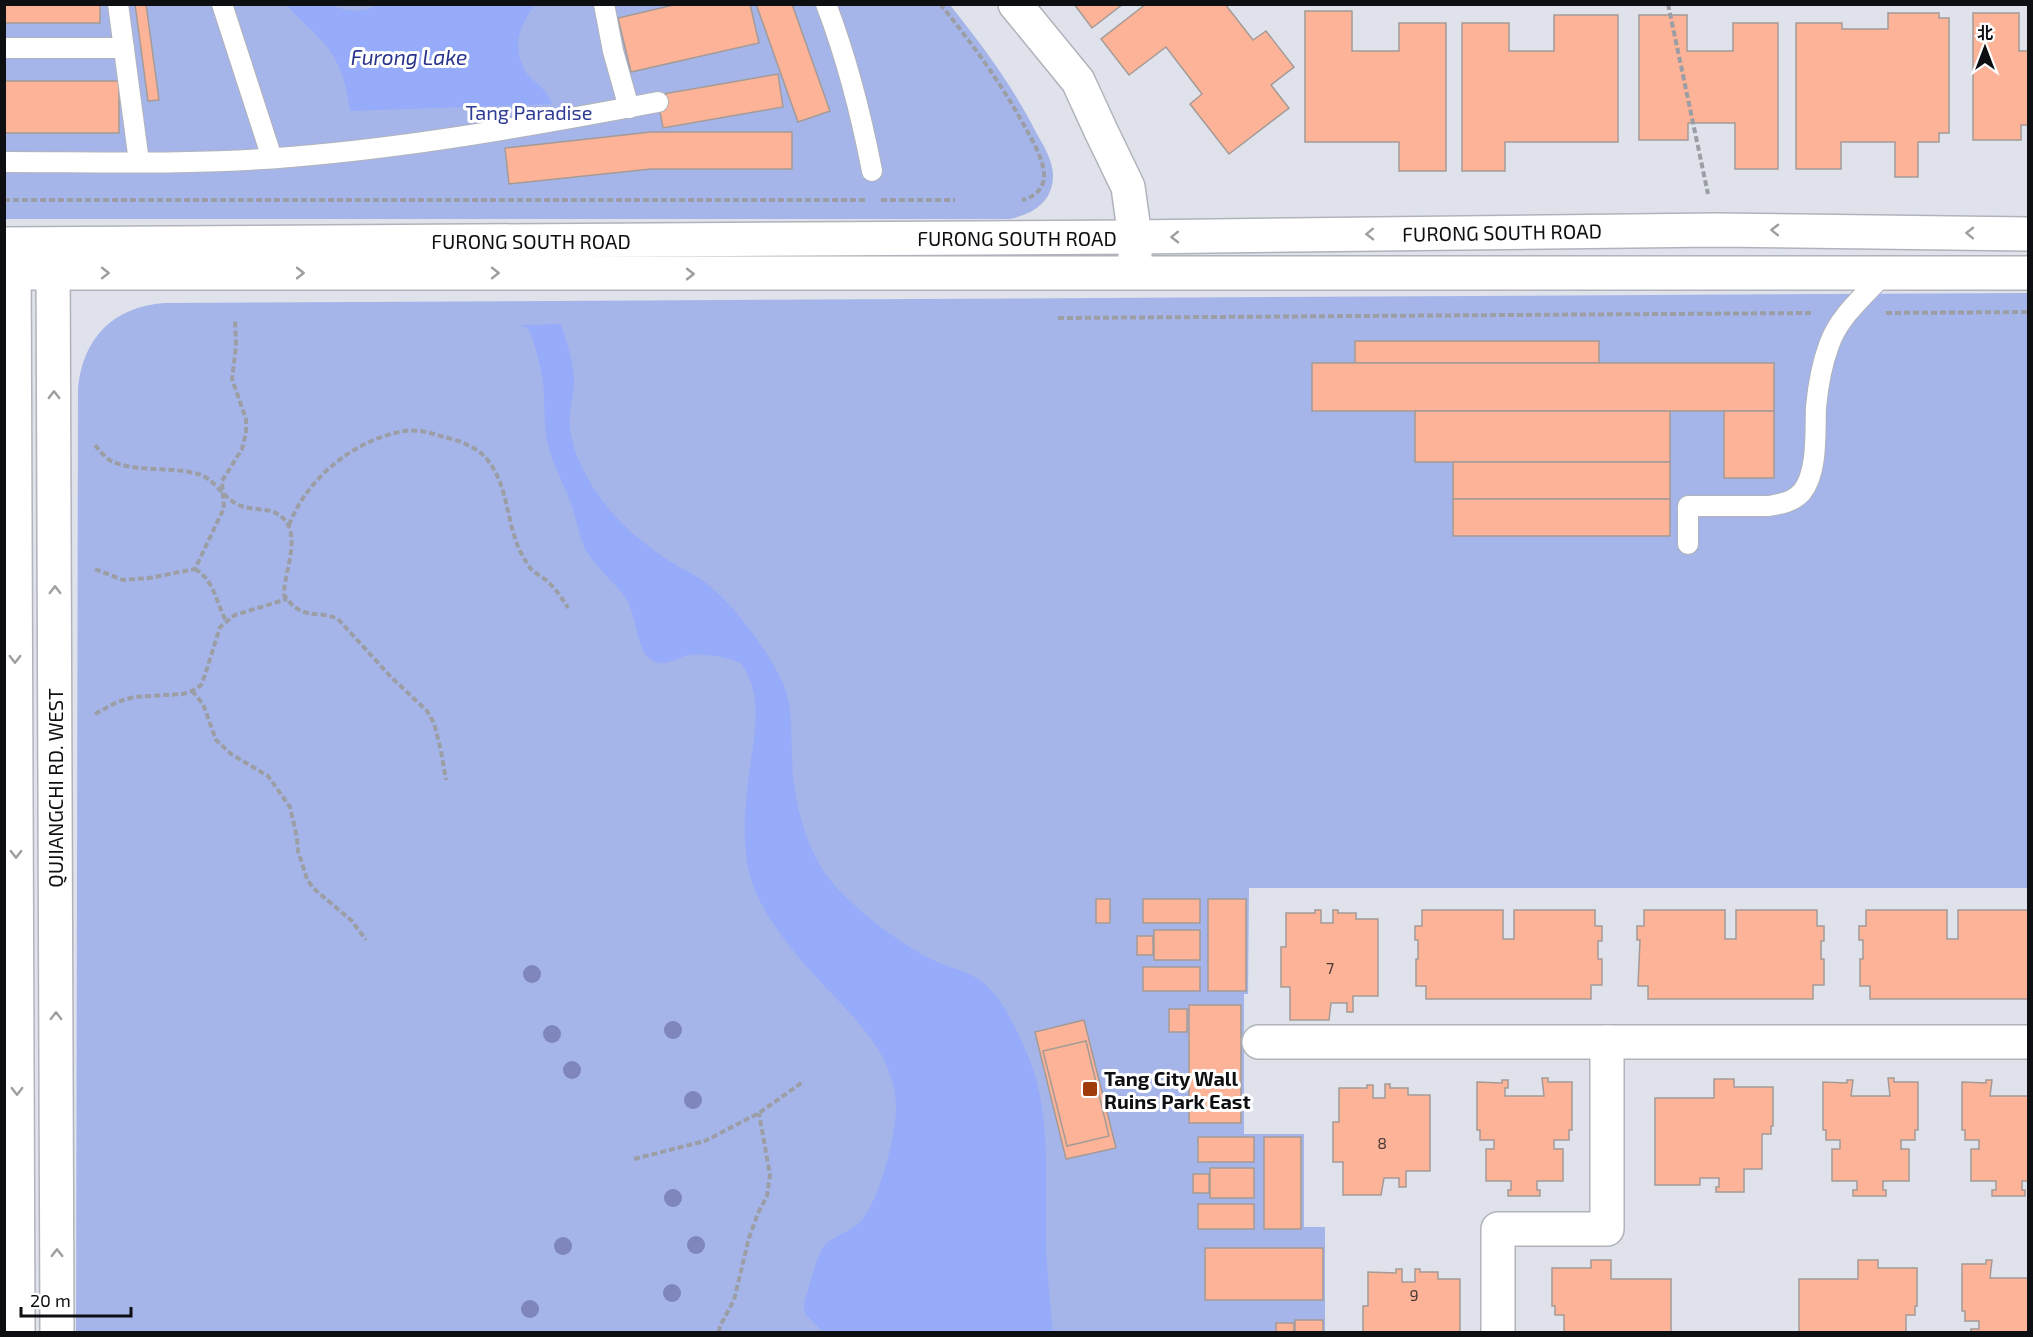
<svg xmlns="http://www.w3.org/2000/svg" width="2033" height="1337" viewBox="0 0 2033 1337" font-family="'Exo 2','Noto Sans SC',sans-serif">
<rect width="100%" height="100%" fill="#dfe2eb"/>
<g fill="#a6b5e9">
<path d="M 4,5 L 950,5 C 983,46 1014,88 1038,136 C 1045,148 1052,160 1053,174 C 1054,201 1033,215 1009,219 L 5,219 Z"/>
<path d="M 2028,293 L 2028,888 L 1249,888 L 1248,994 L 1244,994 L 1244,1134 L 1304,1134 L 1304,1227 L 1325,1227 L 1325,1332 L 76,1332 L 78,388 C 83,338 113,307 164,303 Z"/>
</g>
<g fill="#96abfa">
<path d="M 378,4 L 535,5 C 518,26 511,51 528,75 C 532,80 538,83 542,88 C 546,92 550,99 553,104 L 350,111 C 347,85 340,61 323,42 C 311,29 298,18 287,5 L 330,5 L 343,9 L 356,11 L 369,9 Z"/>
<path d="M 561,324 C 567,343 574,363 574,383 C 574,393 571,403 570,413 C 568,431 574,449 581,465 C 600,506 633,538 671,562 C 683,569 696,575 707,584 C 734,605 766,648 781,679 C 793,704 791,729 792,756 C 793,798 804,847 831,881 C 853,908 899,943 931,959 C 949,968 970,971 985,984 C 1004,1001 1016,1029 1026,1051 C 1052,1110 1045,1174 1046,1236 C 1046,1268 1050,1300 1053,1332 L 823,1332 L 805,1314 L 804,1305 C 807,1292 816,1260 822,1249 C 830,1236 849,1233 860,1222 C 879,1203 897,1132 896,1105 C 895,1053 850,1014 817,978 C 797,956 775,930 761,903 C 737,860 745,806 751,759 C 755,733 760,703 749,678 C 747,673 744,667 740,663 C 731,657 698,653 688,655 C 674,659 663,669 649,658 C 636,647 637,616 626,599 C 614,581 596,568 585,549 C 578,535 577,518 571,504 C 564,484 553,465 548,444 C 544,428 545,413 544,397 C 544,376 537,353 531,334 L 527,328 L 521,325 Z"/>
</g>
<g fill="#fcb398" stroke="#a49b97" stroke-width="1.5">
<rect x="4" y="4" width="96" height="19"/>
<path d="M 135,4 L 146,4 L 159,100 L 148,101 Z"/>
<path d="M 678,4 L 750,4 L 759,43 L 631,72 L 618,18 Z"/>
<path d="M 756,4 L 792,4 L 830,111 L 798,122 Z"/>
<path d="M 1074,4 L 1123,4 L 1092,28 Z"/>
<path d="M 1146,4 L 1225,4 L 1253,40 L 1266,31 L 1294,67 L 1271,85 L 1289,108 L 1229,154 L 1190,104 L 1202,94 L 1166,47 L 1129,75 L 1101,39 Z"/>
<path d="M 1305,11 L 1352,11 L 1352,51 L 1399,51 L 1399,23 L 1446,23 L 1446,171 L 1399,171 L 1399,142 L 1305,142 Z"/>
<path d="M 1888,13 L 1939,13 L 1939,18 L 1949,18 L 1949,133 L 1939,133 L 1939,142 L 1918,142 L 1918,177 L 1895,177 L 1895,142 L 1841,142 L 1841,169 L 1796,169 L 1796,23 L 1842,23 L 1842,29 L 1888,29 Z"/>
<path d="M 1973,13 L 2019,13 L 2019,51 L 2028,51 L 2028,125 L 2021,125 L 2021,140 L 1973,140 Z"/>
<path d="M 1554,15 L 1618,15 L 1618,142 L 1505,142 L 1505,171 L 1462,171 L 1462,23 L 1509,23 L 1509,51 L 1554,51 Z"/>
<path d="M 1639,15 L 1687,15 L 1687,51 L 1733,51 L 1733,23 L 1778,23 L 1778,169 L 1735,169 L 1735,123 L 1688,123 L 1688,140 L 1639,140 Z"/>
<path d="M 778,74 L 783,107 L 663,128 L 657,95 Z"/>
<rect x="4" y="81" width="115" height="52"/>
<path d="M 651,132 L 792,132 L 792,169 L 651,169 L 509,184 L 505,148 Z"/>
<rect x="1355" y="341" width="244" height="22"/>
<rect x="1312" y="363" width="462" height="48"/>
<rect x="1415" y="411" width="255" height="51"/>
<rect x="1724" y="411" width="50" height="67"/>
<rect x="1453" y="462" width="217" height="37"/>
<rect x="1453" y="499" width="217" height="37"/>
<rect x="1096" y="899" width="14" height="24"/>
<rect x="1143" y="899" width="57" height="24"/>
<rect x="1208" y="899" width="38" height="92"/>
<path d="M 1315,910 L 1321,910 L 1321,923 L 1333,923 L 1333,910 L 1338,910 L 1338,913 L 1356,913 L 1356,919 L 1378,919 L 1378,996 L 1353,996 L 1353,1012 L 1347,1012 L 1347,1003 L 1331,1003 L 1329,1020 L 1290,1020 L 1290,987 L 1281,987 L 1281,947 L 1286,947 L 1286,913 L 1315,913 Z"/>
<path d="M 1422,910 L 1503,910 L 1503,939 L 1514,939 L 1514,910 L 1595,910 L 1595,926 L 1602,926 L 1602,941 L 1598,941 L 1598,959 L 1602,959 L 1602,985 L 1591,985 L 1591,999 L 1426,999 L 1426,986 L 1416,986 L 1416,959 L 1418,959 L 1418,940 L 1415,940 L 1415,926 L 1422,926 Z"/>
<path d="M 1644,910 L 1725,910 L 1725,939 L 1736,939 L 1736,910 L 1817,910 L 1817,926 L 1824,926 L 1824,941 L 1821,941 L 1821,959 L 1824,959 L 1824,985 L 1813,985 L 1813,999 L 1648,999 L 1648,986 L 1638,986 L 1640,940 L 1637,940 L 1637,926 L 1644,926 Z"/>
<path d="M 1866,910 L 1947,910 L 1947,939 L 1958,939 L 1958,910 L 2028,910 L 2028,999 L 1870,999 L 1870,986 L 1860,986 L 1860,959 L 1863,959 L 1863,940 L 1859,940 L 1859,926 L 1866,926 Z"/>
<rect x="1154" y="930" width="46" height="30"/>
<rect x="1137" y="936" width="16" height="19"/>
<rect x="1143" y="967" width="57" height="24"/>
<rect x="1189" y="1005" width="52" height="118"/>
<rect x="1169" y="1009" width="18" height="23"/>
<path d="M 1084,1020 L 1116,1148 L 1066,1159 L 1035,1032 Z"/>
<path d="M 1086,1041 L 1109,1136 L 1067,1146 L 1043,1051 Z"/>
<path d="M 1542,1078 L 1548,1078 L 1548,1082 L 1572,1082 L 1572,1130 L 1569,1130 L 1569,1140 L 1554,1140 L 1554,1149 L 1563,1149 L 1563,1181 L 1537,1181 L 1537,1190 L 1540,1190 L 1540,1196 L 1508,1196 L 1508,1190 L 1511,1190 L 1511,1181 L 1486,1181 L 1486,1149 L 1494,1149 L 1494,1140 L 1480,1140 L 1480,1130 L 1477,1130 L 1477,1082 L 1502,1083 L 1502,1080 L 1508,1080 L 1508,1088 L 1505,1088 L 1505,1096 L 1544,1096 Z"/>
<path d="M 1888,1078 L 1894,1078 L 1894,1082 L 1918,1082 L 1918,1130 L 1915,1130 L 1915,1140 L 1901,1140 L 1901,1149 L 1909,1149 L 1909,1181 L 1883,1181 L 1883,1190 L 1886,1190 L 1886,1196 L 1853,1196 L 1853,1190 L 1857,1190 L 1857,1181 L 1832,1181 L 1832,1149 L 1840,1149 L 1840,1140 L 1826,1140 L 1826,1130 L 1823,1130 L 1823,1082 L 1847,1083 L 1847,1080 L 1853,1080 L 1851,1096 L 1890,1096 Z"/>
<path d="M 1714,1079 L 1734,1079 L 1734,1087 L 1773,1087 L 1773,1126 L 1771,1126 L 1771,1134 L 1762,1134 L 1762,1169 L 1744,1169 L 1744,1192 L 1716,1192 L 1716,1187 L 1719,1187 L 1719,1178 L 1700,1178 L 1700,1185 L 1655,1185 L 1655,1098 L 1714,1098 Z"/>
<path d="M 1986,1080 L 1992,1080 L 1990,1096 L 2028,1096 L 2028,1181 L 2022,1181 L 2022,1190 L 2025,1190 L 2025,1196 L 1992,1196 L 1992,1190 L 1996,1190 L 1996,1181 L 1971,1181 L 1971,1149 L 1979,1149 L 1979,1140 L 1965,1140 L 1965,1130 L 1962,1130 L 1962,1082 L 1986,1083 Z"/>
<path d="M 1385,1084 L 1390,1084 L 1390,1088 L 1408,1088 L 1408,1095 L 1430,1095 L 1430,1171 L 1406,1171 L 1406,1187 L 1399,1187 L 1399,1178 L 1384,1178 L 1381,1195 L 1343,1195 L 1343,1162 L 1333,1162 L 1333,1122 L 1339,1122 L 1339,1088 L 1367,1088 L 1367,1085 L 1373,1085 L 1373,1098 L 1385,1098 Z"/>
<rect x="1198" y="1137" width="56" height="25"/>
<rect x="1264" y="1137" width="37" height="92"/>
<rect x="1210" y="1168" width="44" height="30"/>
<rect x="1193" y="1174" width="16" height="19"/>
<rect x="1198" y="1204" width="56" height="25"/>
<rect x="1205" y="1248" width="118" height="52"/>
<path d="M 1591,1260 L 1611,1260 L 1611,1279 L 1671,1279 L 1671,1332 L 1564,1332 L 1564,1315 L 1555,1315 L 1555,1306 L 1552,1306 L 1552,1268 L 1591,1268 Z"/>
<path d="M 1858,1260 L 1878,1260 L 1878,1268 L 1917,1268 L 1917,1306 L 1915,1306 L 1915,1315 L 1906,1315 L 1906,1332 L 1799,1332 L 1799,1279 L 1858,1279 Z"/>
<path d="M 1986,1260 L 1992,1260 L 1990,1278 L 2028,1278 L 2028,1332 L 1971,1332 L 1971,1329 L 1979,1329 L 1979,1321 L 1965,1321 L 1965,1311 L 1962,1311 L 1962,1264 L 1986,1264 Z"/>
<path d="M 1396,1269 L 1402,1269 L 1402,1282 L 1415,1282 L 1415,1269 L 1420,1269 L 1420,1272 L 1438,1272 L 1438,1279 L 1460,1279 L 1460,1332 L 1363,1332 L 1363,1306 L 1368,1306 L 1368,1272 L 1396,1273 Z"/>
<rect x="1295" y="1320" width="28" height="12"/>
<rect x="1276" y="1323" width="18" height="9"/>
</g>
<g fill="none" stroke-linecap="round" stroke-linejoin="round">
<g stroke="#b0b3bb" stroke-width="22">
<g id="lane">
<path d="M 118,4 L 139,162"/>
<path d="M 222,4 L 272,158"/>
<path d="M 604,4 L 613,51 L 629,108"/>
<path d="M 826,4 C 847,59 861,114 872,171"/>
<path d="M 4,48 L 124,48"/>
<path d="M 4,162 C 100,162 195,165 290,157 C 414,147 536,125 658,102"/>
<path d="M 1688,544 L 1688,506 L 1769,506 C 1781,504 1793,502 1802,492 C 1818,472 1815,432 1816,407 C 1818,386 1822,364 1829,345 C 1839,316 1865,295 1885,273"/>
</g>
</g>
<g stroke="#b0b3bb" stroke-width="36">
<g id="street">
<path d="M 1259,1042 L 2028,1042"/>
<path d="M 1498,1332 L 1498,1229 L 1607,1229 L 1607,1042"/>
</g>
</g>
<g stroke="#b0b3bb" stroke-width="36">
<g id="secondary">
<path d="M 1015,4 L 1078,81 L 1101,131 L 1128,187 L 1135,237 L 1135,259"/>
<path d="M 4,244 L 1135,237 L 1716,230 L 2028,234"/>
<path d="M 14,251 L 18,1332"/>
<path d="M 53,251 L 57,1332"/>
<path d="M 4,273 L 2028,273"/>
</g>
</g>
<g stroke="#9b9ea5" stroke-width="4" stroke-dasharray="6 3" stroke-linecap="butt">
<path d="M 940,4 C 972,43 1001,83 1025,127 C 1032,140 1043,158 1044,174 C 1045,188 1035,197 1022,200"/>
<path d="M 1668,4 L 1708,194"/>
<path d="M 4,200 L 865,200"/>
<path d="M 881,200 L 955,200"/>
<path d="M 1886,313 L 2028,312"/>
<path d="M 1058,318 L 1813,313"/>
<path d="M 95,445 C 99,450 103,455 108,459 C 129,473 172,466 198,474 C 216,479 223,499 241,506 C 259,512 279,505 289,527 C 297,547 284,574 284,595 C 303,622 315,609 338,619 L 390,676 L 427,711 L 434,723 L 441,751 L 446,780"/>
<path d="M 289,525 C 307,478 354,440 404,431 C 418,429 431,433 444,437 C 458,440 474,446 484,456 C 506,479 506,513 516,541 C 519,550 525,561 531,569 C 535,573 541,576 546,580 C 555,588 562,598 568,608"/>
<path d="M 95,569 L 123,580 L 149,578 L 195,569 L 224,508 L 222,481 L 242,449 L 246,433 L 246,419 L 232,379 L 236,346 L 235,319"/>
<path d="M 195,569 C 214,580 216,602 226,621"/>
<path d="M 192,691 L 203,704 L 216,740 L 231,754 L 268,776 L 290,807 L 297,838 L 298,851 L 307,879 L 313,888 L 352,921 L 366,940"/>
<path d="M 95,714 L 117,702 L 134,697 L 183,694 L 192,691 L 201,685 L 205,675 L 220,627 L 235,615 L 287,599"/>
<path d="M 634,1159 L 705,1141 L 759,1113 L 804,1081"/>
<path d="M 719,1332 L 720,1326 L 734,1300 L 749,1238 L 758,1213 L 767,1196 L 770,1175 L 759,1113"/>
</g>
<use href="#lane" stroke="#fff" stroke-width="20"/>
<use href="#street" stroke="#fff" stroke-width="33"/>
<use href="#secondary" stroke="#fff" stroke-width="33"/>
</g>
<g fill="#7e86bb">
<circle cx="532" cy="974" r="9"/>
<circle cx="673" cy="1030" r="9"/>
<circle cx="552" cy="1034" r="9"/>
<circle cx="572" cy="1070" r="9"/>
<circle cx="693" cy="1100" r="9"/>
<circle cx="673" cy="1198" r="9"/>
<circle cx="696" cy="1245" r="9"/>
<circle cx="563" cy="1246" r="9"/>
<circle cx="672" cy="1293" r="9"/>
<circle cx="530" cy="1309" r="9"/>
</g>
<defs><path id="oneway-chevron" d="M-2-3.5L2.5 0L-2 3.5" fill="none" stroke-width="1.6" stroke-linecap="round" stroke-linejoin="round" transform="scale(1.5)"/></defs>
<g stroke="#9f9fa0">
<use href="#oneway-chevron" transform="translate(1775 230) rotate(-179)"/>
<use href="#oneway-chevron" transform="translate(1970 233) rotate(-179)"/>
<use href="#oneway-chevron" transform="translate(1370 234) rotate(179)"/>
<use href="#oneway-chevron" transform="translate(1175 237) rotate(179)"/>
<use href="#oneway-chevron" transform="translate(105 273)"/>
<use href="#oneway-chevron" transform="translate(300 273)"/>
<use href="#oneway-chevron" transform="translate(495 273)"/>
<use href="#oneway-chevron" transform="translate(690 274)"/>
<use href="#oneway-chevron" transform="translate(54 395) rotate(-90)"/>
<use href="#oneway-chevron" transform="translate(55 590) rotate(-90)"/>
<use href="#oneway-chevron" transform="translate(15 659) rotate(90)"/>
<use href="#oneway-chevron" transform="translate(16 854) rotate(90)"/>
<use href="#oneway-chevron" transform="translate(56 1016) rotate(-90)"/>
<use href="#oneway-chevron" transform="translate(17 1091) rotate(90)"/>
<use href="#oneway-chevron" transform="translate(57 1253) rotate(-90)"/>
</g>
<rect fill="#a03c0a" stroke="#fff" stroke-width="2" x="1082" y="1081" width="16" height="16" rx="3"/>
<g text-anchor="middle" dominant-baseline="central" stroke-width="6" stroke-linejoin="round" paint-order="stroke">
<g font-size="16" fill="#4a3834">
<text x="1330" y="967">7</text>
<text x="1382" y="1142">8</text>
<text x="1414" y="1294">9</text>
</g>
<g font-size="20" fill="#2f3b94" stroke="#fff">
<text x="529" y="112">Tang Paradise</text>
</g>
<g font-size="20" fill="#0e0f12" stroke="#fff">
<text transform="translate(1502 232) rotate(-1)">FURONG SOUTH ROAD</text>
<text x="1017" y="238">FURONG SOUTH ROAD</text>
<text x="531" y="241">FURONG SOUTH ROAD</text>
<text transform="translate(55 788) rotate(-90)">QUJIANGCHI RD. WEST</text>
</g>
<g font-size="20" font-weight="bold" fill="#0e0f12" stroke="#fff" text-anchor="start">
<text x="1104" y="1078">Tang City Wall<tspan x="1104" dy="23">Ruins Park East</tspan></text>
</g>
<g font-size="21" font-style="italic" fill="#2a348d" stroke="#fff">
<text x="409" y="56">Furong Lake</text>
</g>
</g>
<rect width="2033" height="1337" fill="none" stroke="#0e0f12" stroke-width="12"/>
<g transform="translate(1985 48)" stroke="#ffffff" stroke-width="4.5" paint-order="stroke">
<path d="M0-4.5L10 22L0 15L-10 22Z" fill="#0e0f12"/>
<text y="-9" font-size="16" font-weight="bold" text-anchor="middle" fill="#0e0f12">北</text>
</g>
<path d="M21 1307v9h110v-9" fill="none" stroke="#0e0f12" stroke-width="3"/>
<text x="30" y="1307" font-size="18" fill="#0e0f12" stroke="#ffffff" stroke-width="4.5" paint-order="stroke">20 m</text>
</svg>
